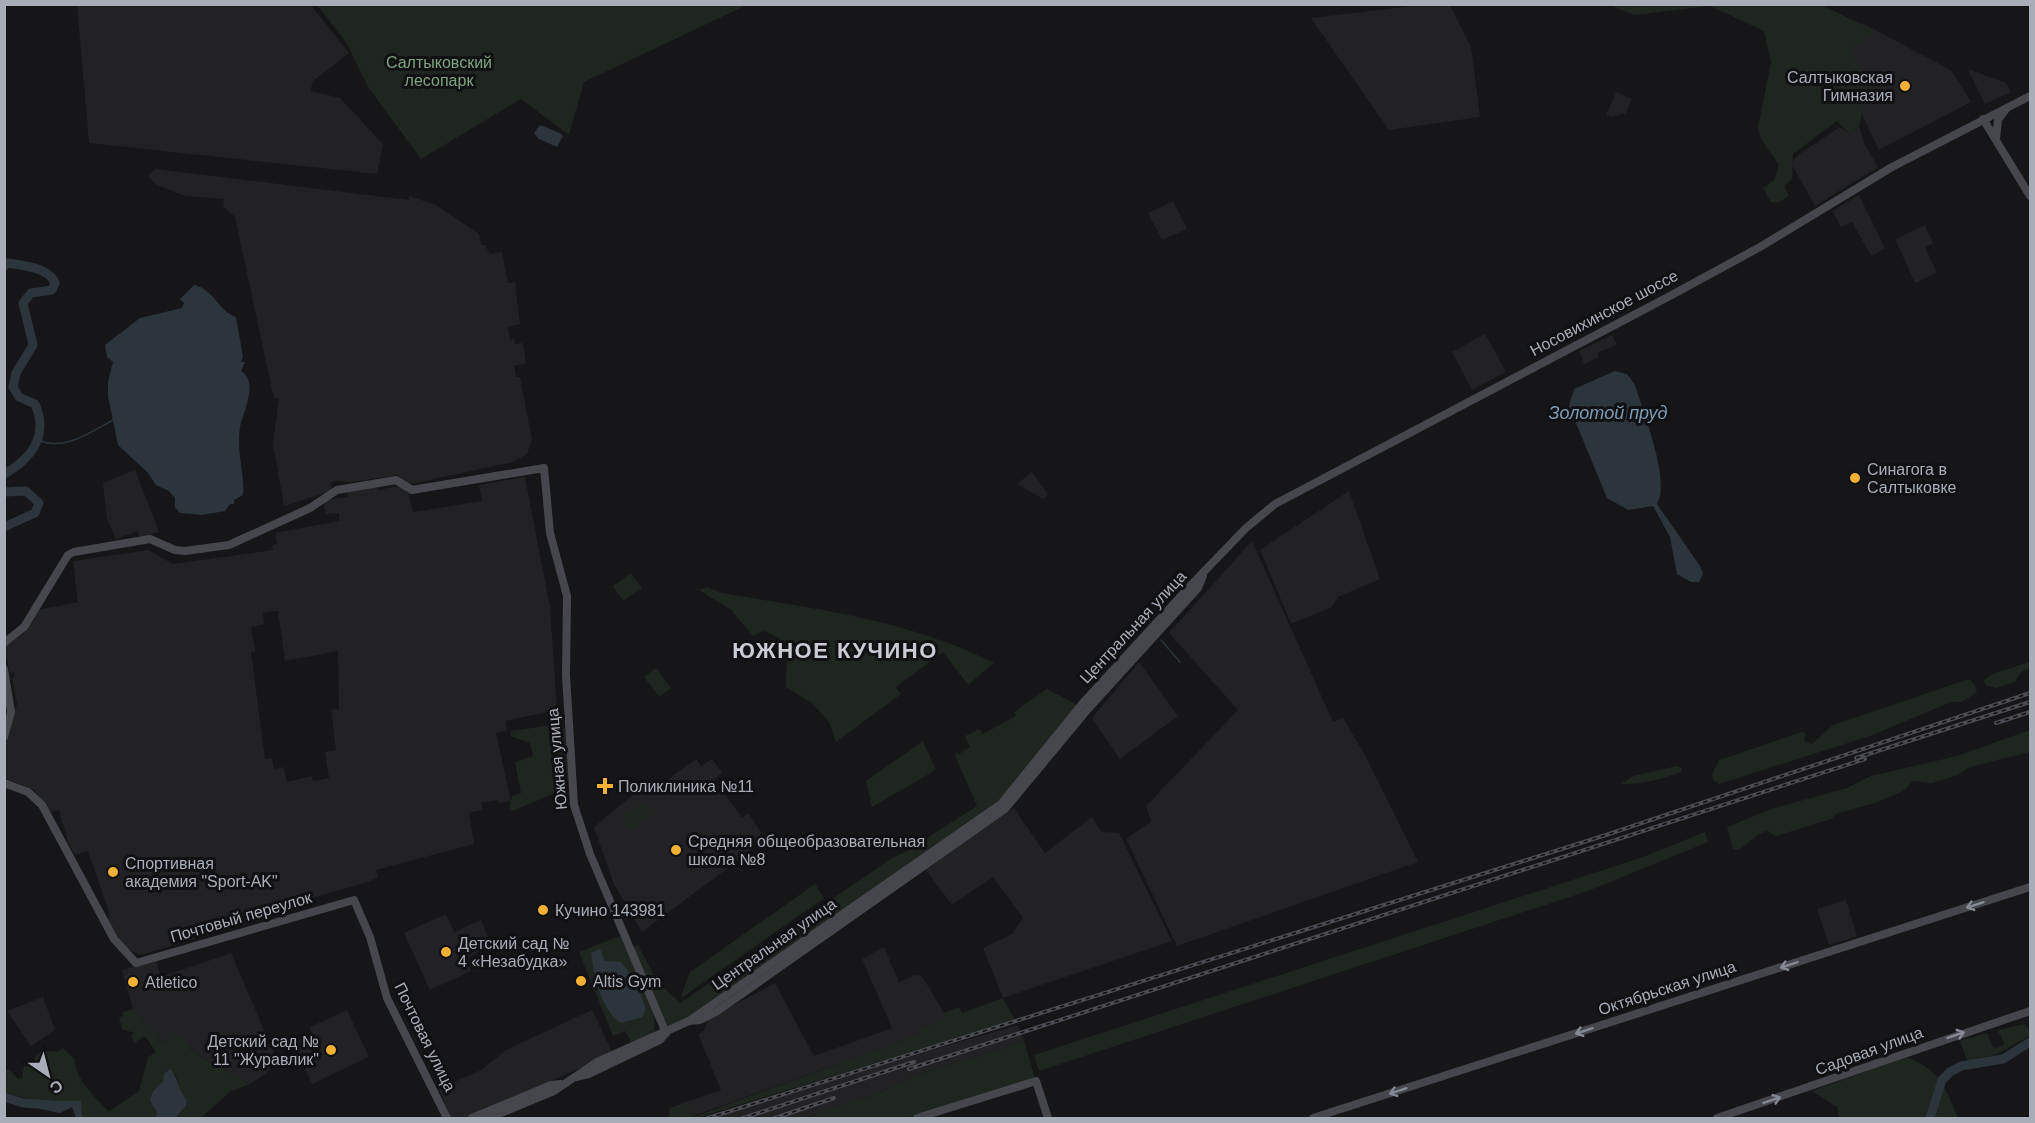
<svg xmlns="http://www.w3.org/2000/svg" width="2035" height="1123" viewBox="0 0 2035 1123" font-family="Arial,sans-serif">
<rect width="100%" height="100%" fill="#161618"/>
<g fill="#222225" fill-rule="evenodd">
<path d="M 77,5 L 311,5 L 349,53 L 312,82 L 311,91 L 340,98 L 383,144 L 377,174 L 89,143 Z"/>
<path d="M 1422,5 L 1450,5 L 1471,47 L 1480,117 L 1389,130 L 1311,18 Z"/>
<path d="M 1862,23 L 1951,70 L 1971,102 L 1879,150 L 1831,50 Z"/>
<path d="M 1968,69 L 2006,83 L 2011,92 L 1985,104 Z"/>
<path d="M 1616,92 L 1632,99 L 1626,113 L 1611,117 L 1606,115 Z"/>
<path d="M 1859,126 L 1864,143 L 1878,167 L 1815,206 L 1791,163 L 1798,155 L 1840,127 L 1849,133 Z"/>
<path d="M 155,169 L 409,200 L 409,196 L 436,205 L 479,234 L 481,245 L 485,245 L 490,254 L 502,252 L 508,283 L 515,283 L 520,324 L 508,327 L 510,340 L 514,339 L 515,344 L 523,343 L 526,363 L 514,366 L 516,377 L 520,377 L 532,440 L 527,454 L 513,462 L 410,484 L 397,475 L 351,482 L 337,481 L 330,483 L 332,491 L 284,506 L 273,444 L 279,398 L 274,399 L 235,217 L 223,206 L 224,199 L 185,196 L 157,185 L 148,176 Z"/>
<path d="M 1859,195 L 1885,248 L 1871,256 L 1852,222 L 1841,227 L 1832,211 Z"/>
<path d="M 1173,201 L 1187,229 L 1162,240 L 1148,213 Z"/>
<path d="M 1925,225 L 1933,243 L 1925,247 L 1937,273 L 1915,283 L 1895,239 Z"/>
<path d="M 1485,334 L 1506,372 L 1472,390 L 1452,352 Z"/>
<path d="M 1612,335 L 1617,345 L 1597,353 L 1599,357 L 1584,364 L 1579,351 Z"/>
<path d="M 135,470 L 159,532 L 140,538 L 137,531 L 116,539 L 107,519 L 103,483 Z"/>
<path d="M 1032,472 L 1048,494 L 1043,499 L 1017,484 Z"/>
<path d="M 525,477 L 550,607 L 557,710 L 505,721 L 507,730 L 496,733 L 511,801 L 498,803 L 497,800 L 481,803 L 482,810 L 469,813 L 474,844 L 376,870 L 378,877 L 368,882 L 301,901 L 286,912 L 140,955 L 123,947 L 108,921 L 110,915 L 88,851 L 75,855 L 68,842 L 59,810 L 51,812 L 34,790 L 5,778 L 5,743 L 17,704 L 12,678 L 15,677 L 14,672 L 10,672 L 4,647 L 23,634 L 38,610 L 78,602 L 73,561 L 148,550 L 173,564 L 273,550 L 272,545 L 277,544 L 275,533 L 339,521 L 339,513 L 325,514 L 324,500 L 348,497 L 347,490 L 377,485 L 378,490 L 399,486 L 408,492 L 413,512 L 482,501 L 479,485 ZM 278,611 L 285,661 L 338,651 L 339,709 L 331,710 L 336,750 L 325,752 L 329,778 L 313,781 L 312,776 L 287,782 L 284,767 L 274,769 L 272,758 L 265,759 L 251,652 L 255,651 L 251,627 L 264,624 L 263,613 Z"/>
<path d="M 1349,491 L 1380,579 L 1338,597 L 1332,607 L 1291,624 L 1260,550 Z"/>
<path d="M 1252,541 L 1333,722 L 1343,718 L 1366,757 L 1418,862 L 1177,946 L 1126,839 L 1151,822 L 1146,806 L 1238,710 L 1169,633 Z"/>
<path d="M 1139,662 L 1178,716 L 1120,759 L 1092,718 Z"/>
<path d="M 696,759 L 701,766 L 712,759 L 722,773 L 714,779 L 742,818 L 748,813 L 761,832 L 757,843 L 744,856 L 642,932 L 614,884 L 594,827 L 646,784 L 652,791 Z"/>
<path d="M 1014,808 L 1045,853 L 1092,817 L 1102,832 L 1119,833 L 1172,941 L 1003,998 L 983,948 L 1012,934 L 1023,918 L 993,877 L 952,905 L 925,869 Z"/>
<path d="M 1846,900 L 1857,936 L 1829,945 L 1817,909 Z"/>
<path d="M 446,914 L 454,932 L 481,920 L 492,946 L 465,958 L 471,971 L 430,990 L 404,933 Z"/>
<path d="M 884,947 L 899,982 L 915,975 L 922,976 L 944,1013 L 944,1020 L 920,1029 L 921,1034 L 693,1116 L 686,1102 L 721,1090 L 698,1034 L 704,1031 L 708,1019 L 775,983 L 814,1056 L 892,1028 L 862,959 Z"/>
<path d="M 231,953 L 276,1058 L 267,1073 L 250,1084 L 193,1052 L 192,1048 L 169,1030 L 169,1041 L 165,1043 L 133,1009 L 122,970 L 156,960 L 161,977 Z"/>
<path d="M 43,997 L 55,1030 L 31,1046 L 7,1011 Z"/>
<path d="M 347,1010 L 369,1057 L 312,1084 L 293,1043 L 312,1034 L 310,1027 Z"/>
<path d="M 592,1010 L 613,1054 L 465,1118 L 451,1118 L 439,1089 L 481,1070 L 506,1050 Z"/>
<path d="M 1018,1025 L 1024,1041 L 914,1076 L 874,1095 L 816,1112 L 816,1114 L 805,1118 L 700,1118 Z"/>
</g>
<g fill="#1e261f">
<path d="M 317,5 L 747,5 L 584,82 L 569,135 L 521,99 L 421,159 L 368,87 L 346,42 Z"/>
<path d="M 1610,5 L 1821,5 L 1876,31 L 1849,50 C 1871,83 1869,89 1859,126 L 1849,133 L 1837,121 L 1793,154 L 1792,179 L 1784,186 L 1789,196 L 1777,203 L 1771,202 L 1763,188 L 1774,180 L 1779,165 L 1761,139 L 1758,127 L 1771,62 L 1764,31 L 1710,6 L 1634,15 Z"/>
<path d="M 631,573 L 642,588 L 623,601 L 613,586 Z"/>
<path d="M 707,587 L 721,593 C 817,609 906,619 994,663 L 968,685 L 943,652 L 896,687 L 901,694 L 836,742 L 829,722 L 812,703 L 786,687 C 784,660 799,642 763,631 L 753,636 L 731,610 L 699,590 Z"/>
<path d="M 2030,662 L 2030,668 L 2021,672 L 2015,682 L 1996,688 L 1985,685 L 1984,680 L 1995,673 Z"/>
<path d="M 656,668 L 671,688 L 659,697 L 644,677 Z"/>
<path d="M 1969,679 L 1975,685 L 1977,692 L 1962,702 L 1951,702 L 1870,736 L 1719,784 L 1713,780 L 1712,775 L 1719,760 L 1802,732 L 1806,734 L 1804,741 L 1812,744 L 1833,725 Z"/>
<path d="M 1047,689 L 1074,703 L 1076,707 L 1006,797 L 710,1005 L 670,1027 L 666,1025 L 633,947 L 638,945 L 657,981 L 680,1003 L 892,858 L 907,851 L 977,806 L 955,756 L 957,752 L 959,754 L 970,747 L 965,736 L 979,729 L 983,734 L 1016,716 L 1014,712 Z"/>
<path d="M 560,724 L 565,729 L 568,780 L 555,793 L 513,811 L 509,808 L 512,796 L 521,793 L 515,762 L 533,756 L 530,743 L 511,736 L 511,731 Z"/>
<path d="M 2030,730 L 2030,752 L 1970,767 L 1958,775 L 1932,783 L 1913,781 L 1903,791 L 1878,802 L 1836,814 L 1831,819 L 1776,836 L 1767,831 C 1754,834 1750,845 1737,850 L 1733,849 L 1727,827 L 1771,809 L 1847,788 L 1871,776 L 1957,756 Z"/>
<path d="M 923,741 L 936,770 L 872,807 L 866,781 Z"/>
<path d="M 1677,766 L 1682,768 L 1681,772 C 1661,779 1642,785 1621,784 L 1633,776 Z"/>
<path d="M 642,803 L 651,814 L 631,830 L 622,819 Z"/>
<path d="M 1705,832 L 1708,842 L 1588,891 L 1039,1071 L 1034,1055 L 1643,857 Z"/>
<path d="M 815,884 L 824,898 L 680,999 L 690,972 Z"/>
<path d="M 620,936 C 629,958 661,1011 654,1033 L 632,1044 L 625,1031 L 613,1036 L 579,952 Z"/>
<path d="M 1003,998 L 1015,1020 L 697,1118 L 663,1118 L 669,1116 L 670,1108 L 686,1102 L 693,1116 L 696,1116 L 920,1034 L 919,1029 L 944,1020 L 944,1013 L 959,1007 L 962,1013 Z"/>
<path d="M 133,1009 L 165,1043 L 168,1041 L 169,1029 L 189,1044 L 193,1052 L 250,1084 L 231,1091 L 201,1118 L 175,1118 L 186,1106 L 187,1100 L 180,1093 L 176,1075 L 167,1070 L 154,1110 L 157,1113 L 155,1118 L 82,1118 L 78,1102 L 35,1101 L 5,1092 L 5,1070 L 10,1070 L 18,1079 L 22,1078 L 24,1066 L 36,1067 L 38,1064 L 34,1059 C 40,1050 47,1051 57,1052 L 63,1048 L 75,1059 C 74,1077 96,1100 109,1111 L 139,1091 L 148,1057 L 156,1052 L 145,1036 L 134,1043 L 131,1036 L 134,1033 L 122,1029 L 119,1017 L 123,1016 L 123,1012 Z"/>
<path d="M 2025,1024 L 2030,1031 L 2030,1036 L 1995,1055 L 1967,1061 L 1960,1041 L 1987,1033 L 1994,1049 L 2005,1044 L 1997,1030 Z"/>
<path d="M 1024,1041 L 1035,1078 L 908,1118 L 805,1118 L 816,1115 L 815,1112 L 874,1095 L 914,1076 Z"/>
<path d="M 1906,1057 C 1940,1069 1945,1087 1958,1118 L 1839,1118 L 1837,1107 L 1812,1091 Z"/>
</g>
<g fill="#2c353c">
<path d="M 540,125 L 560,133 L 563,136 L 557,147 L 539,139 L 534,133 Z"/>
<path d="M 194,285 C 214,289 219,312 236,317 L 243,357 L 241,362 L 245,362 L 241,371 C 259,382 243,412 240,427 C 236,450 245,476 243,495 L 234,500 L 234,504 L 230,504 L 225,511 L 202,515 L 180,513 L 175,507 L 175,498 L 169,491 L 156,485 L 148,473 L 118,445 L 108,396 L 108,381 L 113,362 L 107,357 L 105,345 L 140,318 L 182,308 L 184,303 L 180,299 Z"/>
<path d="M 1615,371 L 1627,374 L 1635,385 C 1643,412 1671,481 1657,504 L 1700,566 L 1703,574 L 1699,582 L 1691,582 L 1677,574 L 1670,537 L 1653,506 L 1628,510 L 1607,498 L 1569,406 L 1574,389 Z"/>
<path d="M 600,949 L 605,961 L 621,962 L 635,980 L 646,1009 L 642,1017 L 621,1023 C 601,1010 594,975 591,953 Z"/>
<path d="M 170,1069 C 179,1079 178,1091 187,1100 L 186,1106 L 175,1118 L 155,1118 L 157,1113 L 150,1100 L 153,1091 L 163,1082 L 164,1074 Z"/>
<path d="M 43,1101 L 81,1101 L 82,1118 L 76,1118 L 72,1107 L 60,1113 L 40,1109 Z"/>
</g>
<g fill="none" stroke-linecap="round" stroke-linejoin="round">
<g stroke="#2c353c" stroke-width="1.5">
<path d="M 37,439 C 62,453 91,432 113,420"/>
<path d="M 1161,640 L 1180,662"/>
</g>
<g stroke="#2c353c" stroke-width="9">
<path d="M 4,266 L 8,263 C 23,265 49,268 55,283 L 52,290 L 31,293 L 23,303 L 33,345 L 16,373 L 13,387 L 19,397 L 35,404 C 49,436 31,459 4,474"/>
<path d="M 4,492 L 26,491 L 39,503 L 35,513 L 4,527"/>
<path d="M 4,1097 L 23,1103 L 52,1105"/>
<path d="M 1930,1118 L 1942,1080 L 1950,1072 L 1961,1066 L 2003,1059 L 2030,1042"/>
</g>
<g stroke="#45474d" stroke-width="8">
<path d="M 1983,119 L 2030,196"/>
<path d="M 1996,139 L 1998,120 L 2006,109"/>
<path d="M 4,643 L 24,627 L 68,555 L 74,552 L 150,539 L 175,550 L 185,551 L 229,545 L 310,508 L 337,490 L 396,480 L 412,490 L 544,468 L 550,533 L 567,596 L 566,675 L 574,805 L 590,854 L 666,1033"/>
<path d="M 4,669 L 11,712 L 4,737"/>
<path d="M 4,783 L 28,792 L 42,805 L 114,939 L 136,963 L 354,900 L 370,937 L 387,998 L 447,1118"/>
<path d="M 689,1021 L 700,1020 L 716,1012 L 1005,809 L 1088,709 L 1198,588 L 1203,576"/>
<path d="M 576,1077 L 589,1074 L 660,1040 L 666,1033"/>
<path d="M 472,1118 L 551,1085 L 560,1084"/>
<path d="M 489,1118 L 554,1091 L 597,1062 L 689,1021 L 1001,804 L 1082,704 L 1193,583 L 1246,528 L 1275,504 L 1668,297 L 1760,247 L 1892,167 L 2030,96"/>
<path d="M 917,1118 L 1036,1081 L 1048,1118"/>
<path d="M 1313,1118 L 2030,887"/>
<path d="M 1717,1118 L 2030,1011"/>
</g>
<g stroke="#4a4c52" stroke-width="4">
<g id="rail">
<path d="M 1996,723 L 2030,712"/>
<path d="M 1856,758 L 2030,702"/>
<path d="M 909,1069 L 1865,759"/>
<path d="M 708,1118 L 1606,835 L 2030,693"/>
<path d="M 743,1118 L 914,1062"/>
<path d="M 775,1118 L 834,1098"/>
</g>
</g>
<use href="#rail" stroke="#111113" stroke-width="1.5" stroke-dasharray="4.5" stroke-linecap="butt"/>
</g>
<defs><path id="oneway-shaft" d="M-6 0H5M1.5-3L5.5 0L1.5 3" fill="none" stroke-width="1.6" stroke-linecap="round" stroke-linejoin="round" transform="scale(1.5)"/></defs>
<g stroke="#858993">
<use href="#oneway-shaft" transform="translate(1975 905) rotate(162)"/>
<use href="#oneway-shaft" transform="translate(1789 965) rotate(162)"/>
<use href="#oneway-shaft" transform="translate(1584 1031) rotate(162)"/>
<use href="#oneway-shaft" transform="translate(1956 1035) rotate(-19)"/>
<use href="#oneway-shaft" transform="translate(1398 1091) rotate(162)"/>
<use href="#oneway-shaft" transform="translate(1772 1100) rotate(-18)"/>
</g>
<g fill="#f2b134" stroke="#111113" stroke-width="2">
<circle cx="1905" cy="86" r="6"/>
<circle cx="1855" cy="478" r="6"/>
<path d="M602 777h6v6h6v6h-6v6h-6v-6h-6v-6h6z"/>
<circle cx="676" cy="850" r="6"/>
<circle cx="113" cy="872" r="6"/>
<circle cx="543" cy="910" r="6"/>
<circle cx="446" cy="952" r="6"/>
<circle cx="581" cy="981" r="6"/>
<circle cx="133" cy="982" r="6"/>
<circle cx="331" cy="1050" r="6"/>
</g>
<g text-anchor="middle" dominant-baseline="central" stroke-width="6" stroke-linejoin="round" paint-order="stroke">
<g font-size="16" fill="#7fa381" stroke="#111113">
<text x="439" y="62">Салтыковский<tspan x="439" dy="18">лесопарк</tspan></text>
</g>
<g font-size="16" fill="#a8adb8" stroke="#111113" text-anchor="start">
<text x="1893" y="77" text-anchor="end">Салтыковская<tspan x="1893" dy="18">Гимназия</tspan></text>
<text x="1867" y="469">Синагога в<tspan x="1867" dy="18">Салтыковке</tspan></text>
<text x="618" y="786">Поликлиника №11</text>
<text x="688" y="841">Средняя общеобразовательная<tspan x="688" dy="18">школа №8</tspan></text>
<text x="125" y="863">Спортивная<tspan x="125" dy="18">академия "Sport-AK"</tspan></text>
<text x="555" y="910">Кучино 143981</text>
<text x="458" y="943">Детский сад №<tspan x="458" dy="18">4 «Незабудка»</tspan></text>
<text x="593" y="981">Altis Gym</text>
<text x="145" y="982">Atletico</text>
<text x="319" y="1041" text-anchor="end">Детский сад №<tspan x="319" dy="18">11 "Журавлик"</tspan></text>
</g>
<g font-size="16" fill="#a8adb8" stroke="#111113">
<text transform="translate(1604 313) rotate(-28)">Носовихинское шоссе</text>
<text transform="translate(1133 627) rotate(-47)">Центральная улица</text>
<text transform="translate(557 759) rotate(-95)">Южная улица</text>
<text transform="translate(241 917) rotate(-16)">Почтовый переулок</text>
<text transform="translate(774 944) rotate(-35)">Центральная улица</text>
<text transform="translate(1667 988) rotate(-18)">Октябрьская улица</text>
<text transform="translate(425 1037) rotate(64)">Почтовая улица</text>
<text transform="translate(1869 1051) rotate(-20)">Садовая улица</text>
</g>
<g font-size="18" font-style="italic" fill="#7f9bb3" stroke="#111113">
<text x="1608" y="413">Золотой пруд</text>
</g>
<g font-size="22" font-weight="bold" letter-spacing="1.5" fill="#c9ccd4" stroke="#111113">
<text x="835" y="650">ЮЖНОЕ КУЧИНО</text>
</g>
</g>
<rect width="2035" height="1123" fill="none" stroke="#a8adb8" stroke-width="12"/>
<g transform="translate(48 1075) rotate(145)" stroke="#111113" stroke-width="4.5" paint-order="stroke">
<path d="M0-4.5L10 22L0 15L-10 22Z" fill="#a8adb8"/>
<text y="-9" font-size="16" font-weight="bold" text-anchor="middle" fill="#a8adb8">С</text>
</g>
</svg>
